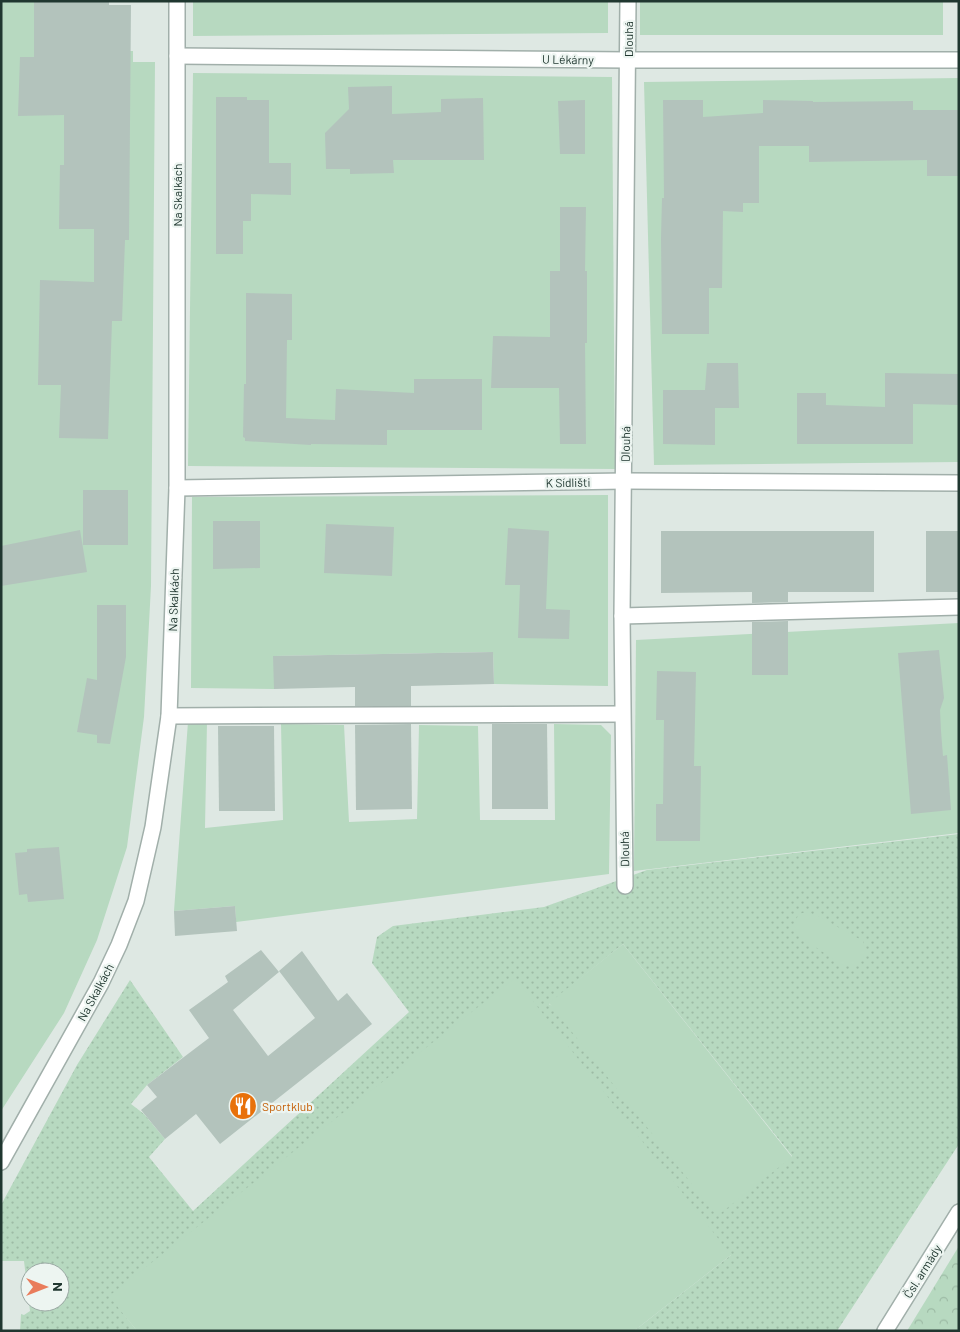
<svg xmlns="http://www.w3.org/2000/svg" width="960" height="1332" viewBox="0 0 960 1332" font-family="Barlow,sans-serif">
<defs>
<pattern id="grass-dots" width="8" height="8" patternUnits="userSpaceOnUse" patternTransform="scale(1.25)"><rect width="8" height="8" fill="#b7d9c0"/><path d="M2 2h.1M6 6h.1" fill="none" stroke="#9dbba5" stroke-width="1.8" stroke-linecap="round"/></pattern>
<pattern id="park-crowns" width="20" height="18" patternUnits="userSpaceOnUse" patternTransform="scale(1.25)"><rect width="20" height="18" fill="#b7d9c0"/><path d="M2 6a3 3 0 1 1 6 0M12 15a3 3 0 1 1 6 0" fill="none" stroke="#9dbba5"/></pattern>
</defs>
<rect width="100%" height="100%" fill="#dee8e3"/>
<path fill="url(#grass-dots)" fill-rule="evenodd" d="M 959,834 L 959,1144 L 837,1331 L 634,1331 L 731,1255 L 110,1296 L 137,1331 L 20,1331 L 21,1314 L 24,1315 L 30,1311 L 24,1261 L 1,1261 L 1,1205 L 77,1065 L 130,980 L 183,1057 L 147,1085 L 131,1104 L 144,1114 L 165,1139 L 149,1157 L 193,1211 L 409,1012 L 372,963 L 377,937 L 393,926 L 544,907 L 647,870 ZM 623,944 L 792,1156 L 792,1157 L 549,1004 ZM 30,1272 L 60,1272 L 60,1302 L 30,1302 Z"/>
<path fill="url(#park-crowns)" d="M 959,1246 L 959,1331 L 907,1331 Z"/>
<g fill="#b7d9c0">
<path d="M 1,1 L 155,1 L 35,3 L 97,51 L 133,51 L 133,62 L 155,62 L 151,586 L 144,717 L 127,847 L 97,940 L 64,1013 L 1,1111 Z"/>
<path d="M 193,1 L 608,1 L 608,33 L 193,36 Z"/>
<rect x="640" y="1" width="303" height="34"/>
<path d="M 193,73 L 612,77 L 615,469 L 188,466 Z"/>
<path d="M 959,78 L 959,462 L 654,465 L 644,82 Z"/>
<path d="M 608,495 L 608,686 L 494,684 L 493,652 L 274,656 L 274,689 L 191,688 L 192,497 Z"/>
<path d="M 959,623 L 959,833 L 634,871 L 636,640 Z"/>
<path d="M 188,722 L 207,722 L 205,828 L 283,820 L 281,724 L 344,725 L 349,822 L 417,819 L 419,725 L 478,726 L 480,820 L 555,820 L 554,724 L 601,725 L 611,735 L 609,874 L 236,922 L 235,906 L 174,911 Z"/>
<path d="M 806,912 L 816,915 L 863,941 L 866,951 L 863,958 L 856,965 L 844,966 L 797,935 L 794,923 L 799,914 Z"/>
<path d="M 623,944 L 792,1157 L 717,1216 L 549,1003 Z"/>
<path d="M 515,978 L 731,1255 L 634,1331 L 137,1331 L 109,1296 Z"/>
</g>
<g fill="#b3c3bc">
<path d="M 34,2 L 109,2 L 109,5 L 131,5 L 129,240 L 125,240 L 122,321 L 112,321 L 108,439 L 59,438 L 61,385 L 38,385 L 40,280 L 94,282 L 94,229 L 59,229 L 60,165 L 64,165 L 64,115 L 18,116 L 20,57 L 34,57 Z"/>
<path d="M 392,86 L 392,114 L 441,112 L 441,99 L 483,98 L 484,160 L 393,160 L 394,173 L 350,174 L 350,169 L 326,169 L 325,133 L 349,109 L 348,87 Z"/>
<path d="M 216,97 L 247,97 L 247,100 L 269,100 L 269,163 L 291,163 L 291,195 L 251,194 L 251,221 L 243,221 L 243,254 L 216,254 Z"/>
<path d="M 585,100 L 585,154 L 560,154 L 558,101 Z"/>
<path d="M 663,100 L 703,100 L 703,117 L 763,113 L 763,100 L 813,101 L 813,102 L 913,101 L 913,110 L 959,110 L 959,176 L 927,176 L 927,160 L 809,162 L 809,146 L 759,146 L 759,203 L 743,203 L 743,212 L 723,211 L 722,288 L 709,288 L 709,334 L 662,334 L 661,238 L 662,198 L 664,198 Z"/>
<path d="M 560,207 L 586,207 L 585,271 L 587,271 L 587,343 L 585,343 L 586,444 L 560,444 L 559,388 L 491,388 L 493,336 L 550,337 L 550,271 L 560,271 Z"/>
<path d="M 246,293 L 292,294 L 292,340 L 287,340 L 286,418 L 335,420 L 336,389 L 414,393 L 414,379 L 482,379 L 482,430 L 387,430 L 387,445 L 311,444 L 311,445 L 245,441 L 245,438 L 243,437 L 244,384 L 246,384 Z"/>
<path d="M 707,363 L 738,363 L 739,408 L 715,408 L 715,445 L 663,444 L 663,390 L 705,390 Z"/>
<path d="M 885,373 L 959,374 L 959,405 L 913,404 L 913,444 L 797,444 L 797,393 L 826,393 L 826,405 L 885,407 Z"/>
<rect x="83" y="490" width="45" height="55"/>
<path d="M 213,521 L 260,521 L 260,568 L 213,569 Z"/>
<path d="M 326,524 L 394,527 L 392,576 L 324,573 Z"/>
<path d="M 508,528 L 549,531 L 546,609 L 570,610 L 569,639 L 518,638 L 520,585 L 505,585 Z"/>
<path d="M 80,530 L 87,572 L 1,586 L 1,546 Z"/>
<path d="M 661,531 L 874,531 L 874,592 L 788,592 L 788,602 L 752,603 L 752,592 L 661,593 Z"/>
<rect x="926" y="531" width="33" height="61"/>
<path d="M 97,605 L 126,605 L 126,657 L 110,744 L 97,743 L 97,735 L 77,732 L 87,678 L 97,680 Z"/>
<path d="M 788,621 L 788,675 L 752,675 L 752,622 Z"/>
<path d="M 939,650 L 944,698 L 940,710 L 941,731 L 943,756 L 947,755 L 951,810 L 911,814 L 898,653 Z"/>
<path d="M 493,652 L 494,684 L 411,686 L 411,706 L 355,706 L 355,687 L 274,689 L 273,656 Z"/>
<path d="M 657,671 L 696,672 L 694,766 L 701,766 L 700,841 L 656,841 L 656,804 L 663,804 L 664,720 L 656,720 Z"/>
<path d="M 411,724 L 412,809 L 356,810 L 355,725 Z"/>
<path d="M 492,724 L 547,724 L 548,809 L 492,809 Z"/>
<path d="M 218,726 L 274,726 L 275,811 L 219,811 Z"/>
<path d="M 59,847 L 64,899 L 28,902 L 27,894 L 19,895 L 15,853 L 27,852 L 27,849 Z"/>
<path d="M 235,906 L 237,931 L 175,936 L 174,911 Z"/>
<path d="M 261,950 L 279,972 L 233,1010 L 268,1056 L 315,1018 L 279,971 L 302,951 L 338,1001 L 347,993 L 372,1024 L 220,1144 L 196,1114 L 165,1139 L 141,1110 L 157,1097 L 147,1085 L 209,1038 L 189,1010 L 228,982 L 225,976 Z"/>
</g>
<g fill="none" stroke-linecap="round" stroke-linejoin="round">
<g stroke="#a1afaa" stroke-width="18">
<g id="service">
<path d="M 622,616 L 959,607"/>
<path d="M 169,716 L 622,714"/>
</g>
</g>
<g stroke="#a1afaa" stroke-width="18">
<g id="minor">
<path d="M 177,56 L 628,60 L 959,60"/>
<path d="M 177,488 L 625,481 L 959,483"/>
<path d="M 625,886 L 622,616 L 628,1"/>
<path d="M 1,1162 L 101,983 L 119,945 L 136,901 L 153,827 L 169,716 L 177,488 L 177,1"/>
</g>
</g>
<g stroke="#a1afaa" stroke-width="18">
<path id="tertiary" d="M 885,1331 L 959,1212"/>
</g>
<use href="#service" stroke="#fff" stroke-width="15"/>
<use href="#minor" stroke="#fff" stroke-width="15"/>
<use href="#tertiary" stroke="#fff" stroke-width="15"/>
</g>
<defs>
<g id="restaurant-disc" transform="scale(1.4375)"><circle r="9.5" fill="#e8710a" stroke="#edf5f1"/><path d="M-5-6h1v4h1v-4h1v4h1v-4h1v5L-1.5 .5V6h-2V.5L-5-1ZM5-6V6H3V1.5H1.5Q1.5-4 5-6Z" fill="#fff"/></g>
</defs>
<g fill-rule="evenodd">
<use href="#restaurant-disc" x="243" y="1106"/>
</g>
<g text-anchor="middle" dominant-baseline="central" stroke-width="4.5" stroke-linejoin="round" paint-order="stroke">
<g font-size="12" fill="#203730" stroke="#edf5f1">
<text transform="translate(628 39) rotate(-90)">Dlouhá</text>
<text transform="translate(568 59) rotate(1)">U Lékárny</text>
<text transform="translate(177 195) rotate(-90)">Na Skalkách</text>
<text transform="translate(625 444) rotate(-89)">Dlouhá</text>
<text transform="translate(568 482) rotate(-1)">K Sídlišti</text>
<text transform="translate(173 600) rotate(-88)">Na Skalkách</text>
<text transform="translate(624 849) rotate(-91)">Dlouhá</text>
<text transform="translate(95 992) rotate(-62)">Na Skalkách</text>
<text transform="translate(922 1271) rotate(-58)">Čsl. armády</text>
</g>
<g font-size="12" fill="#c56008" stroke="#edf5f1" text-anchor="start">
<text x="262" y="1106">Sportklub</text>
</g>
</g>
<rect width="960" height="1332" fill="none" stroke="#203730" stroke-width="5"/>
<g transform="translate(45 1287) rotate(90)"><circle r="24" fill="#edf5f1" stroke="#9ba9a4"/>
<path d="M0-4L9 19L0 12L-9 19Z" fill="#e97c5b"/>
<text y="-8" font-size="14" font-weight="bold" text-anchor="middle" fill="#203730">N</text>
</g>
</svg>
